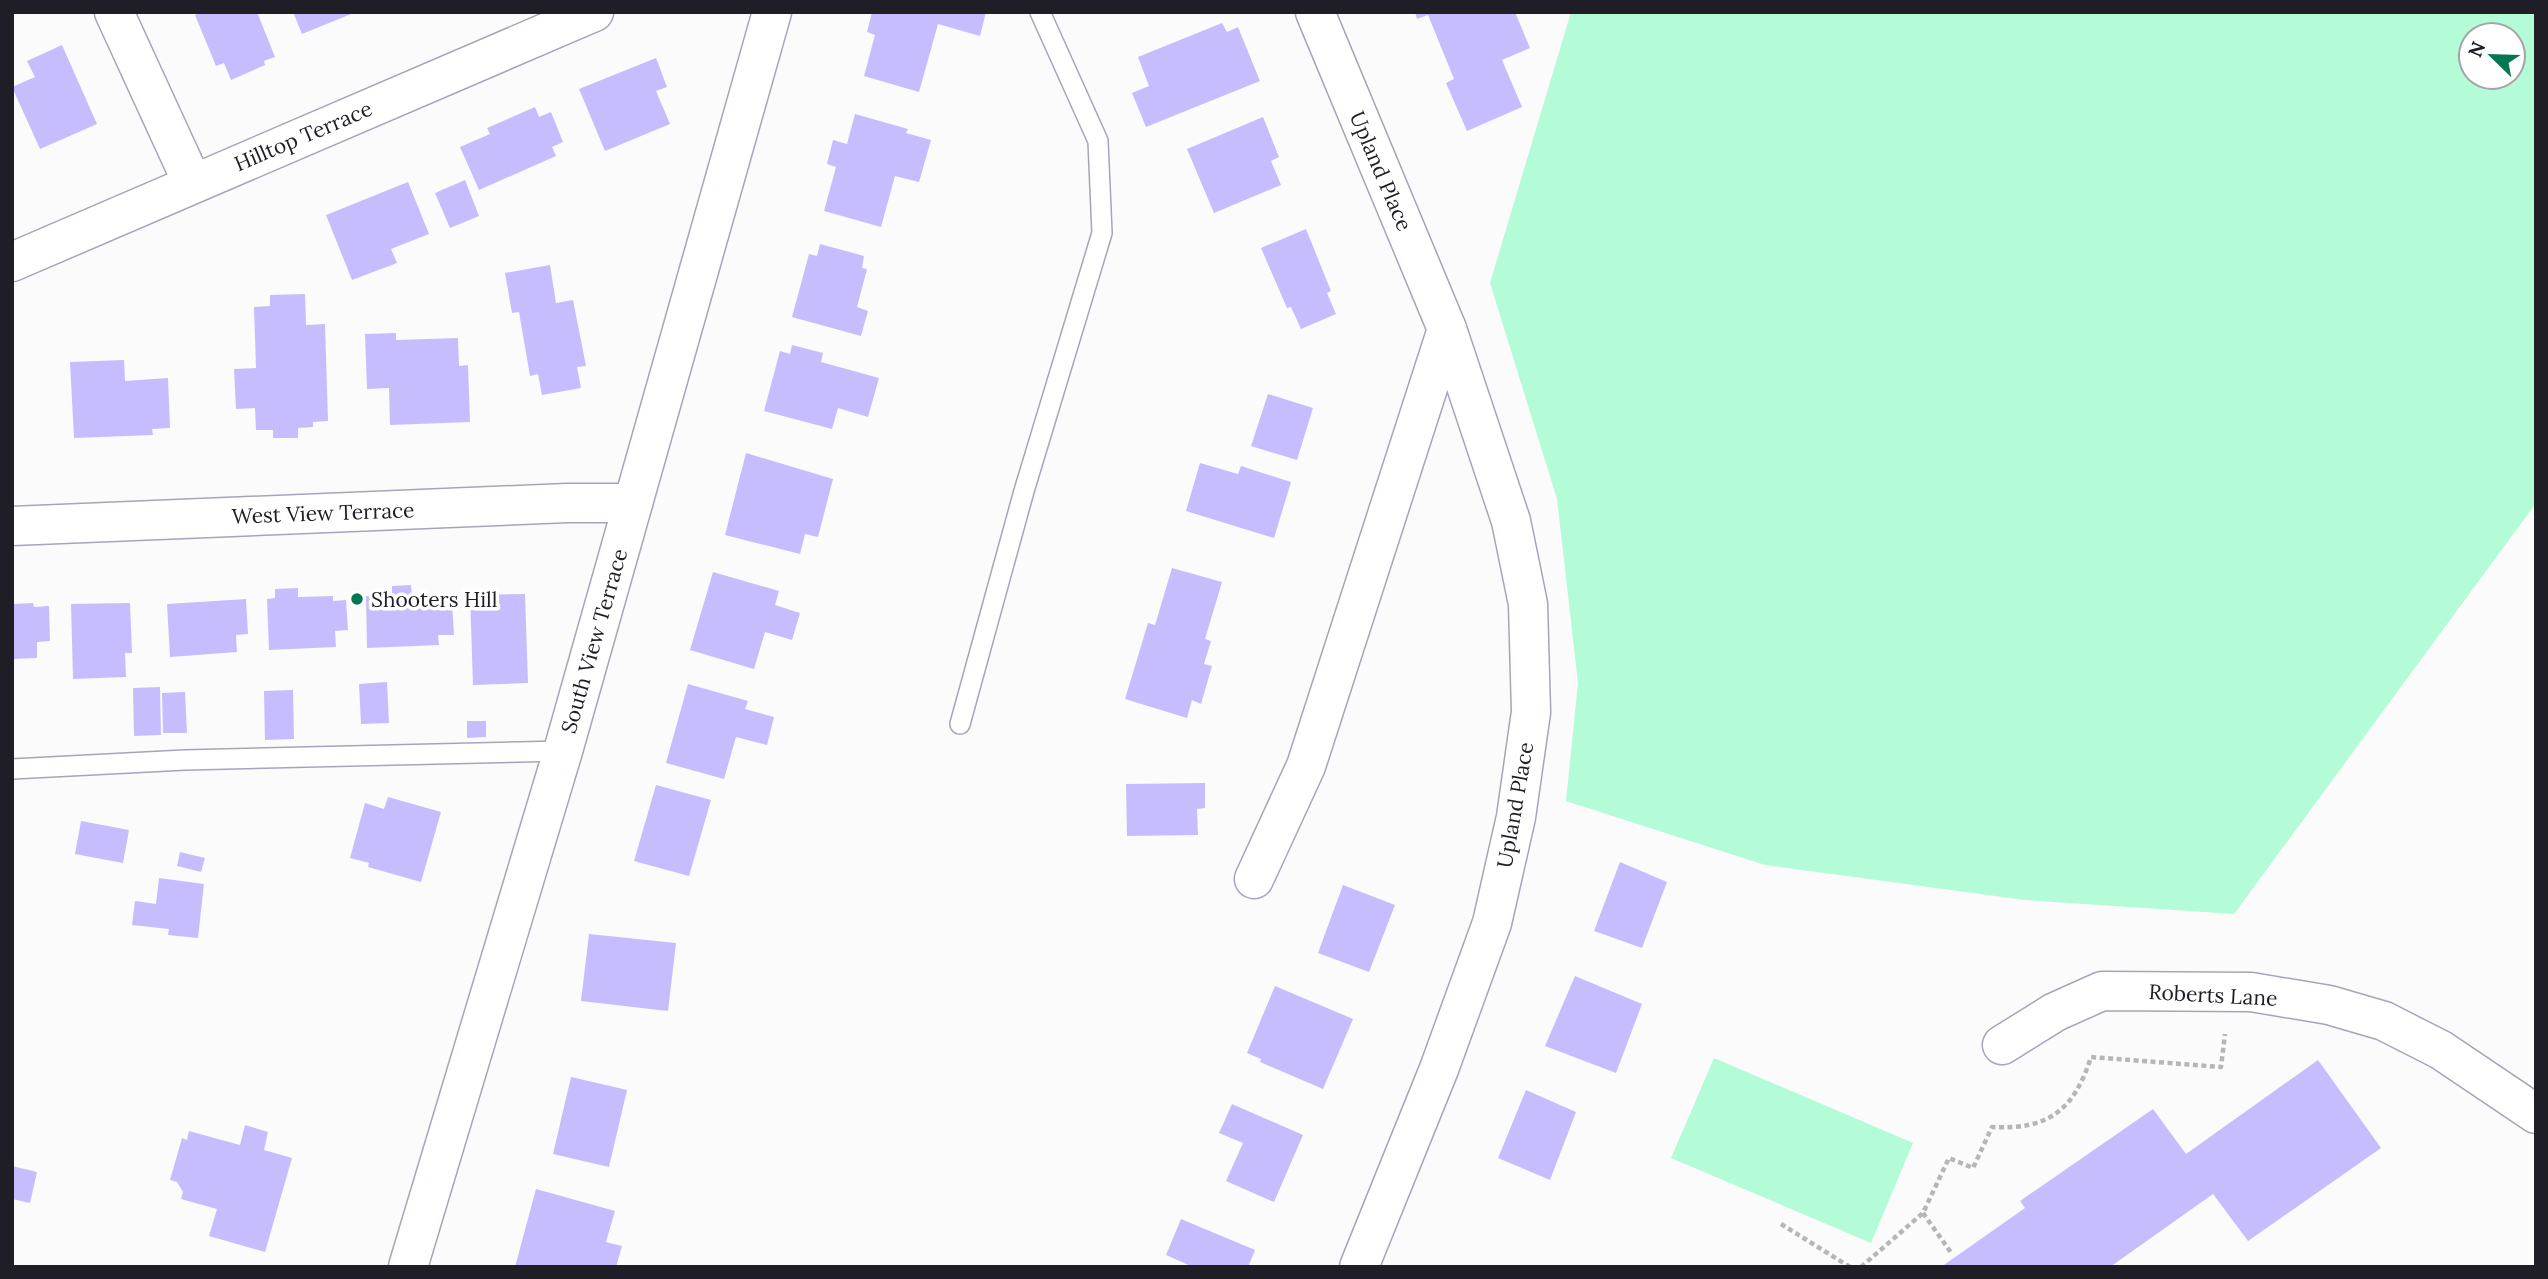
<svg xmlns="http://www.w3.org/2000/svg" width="2548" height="1279" viewBox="0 0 2548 1279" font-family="Lora,serif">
<rect width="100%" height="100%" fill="#fbfbfb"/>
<g fill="#b4fbd8" fill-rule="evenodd">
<path d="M 1571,12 L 2536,12 L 2536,503 L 2234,914 L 2025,900 L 1765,865 L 1566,801 L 1578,683 L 1557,499 L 1490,283 ZM 2471,35 L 2513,35 L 2513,77 L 2471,77 Z"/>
<path d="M 1714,1058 L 1913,1143 L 1871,1243 L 1671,1158 Z"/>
</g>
<g fill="#c6bdfe">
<path d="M 202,12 L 257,12 L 275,57 L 264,61 L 265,65 L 231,80 L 224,63 L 216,66 L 195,15 Z"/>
<path d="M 293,12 L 356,12 L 302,34 Z"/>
<path d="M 872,12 L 986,12 L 980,36 L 938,24 L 919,92 L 864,76 L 875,35 L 867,32 Z"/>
<path d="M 1415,12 L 1515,12 L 1530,48 L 1502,60 L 1522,107 L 1467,131 L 1446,83 L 1454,79 L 1428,15 L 1417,19 Z"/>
<path d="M 1222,23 L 1227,32 L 1238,27 L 1260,81 L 1146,127 L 1132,93 L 1149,86 L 1138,57 Z"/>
<path d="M 62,45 L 97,124 L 40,149 L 12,87 L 35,77 L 27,61 Z"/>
<path d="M 656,58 L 667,87 L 656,91 L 670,124 L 605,151 L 579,89 Z"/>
<path d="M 535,107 L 539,117 L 551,112 L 563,142 L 552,147 L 556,156 L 479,190 L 460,147 L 490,134 L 487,128 Z"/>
<path d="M 855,114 L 908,129 L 906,133 L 931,140 L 919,182 L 895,176 L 881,227 L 824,211 L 836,167 L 827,164 L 833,140 L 847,144 Z"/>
<path d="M 1263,117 L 1279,157 L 1271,161 L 1281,185 L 1214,213 L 1187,149 Z"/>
<path d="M 465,180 L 479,216 L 450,228 L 435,193 Z"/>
<path d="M 408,182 L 429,234 L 391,249 L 397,263 L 352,280 L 326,215 Z"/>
<path d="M 1306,229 L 1331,291 L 1327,293 L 1336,314 L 1301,329 L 1291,307 L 1287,308 L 1261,248 Z"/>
<path d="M 820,244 L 864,256 L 862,268 L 867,269 L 857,307 L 868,311 L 861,336 L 792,317 L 809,254 L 817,256 Z"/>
<path d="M 550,265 L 556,303 L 573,300 L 586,366 L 577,367 L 581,388 L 542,395 L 538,374 L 530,376 L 519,312 L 512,313 L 505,273 Z"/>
<path d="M 305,294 L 306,325 L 325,324 L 328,421 L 313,422 L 313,427 L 298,428 L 298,438 L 273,438 L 273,430 L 256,430 L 255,408 L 236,409 L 234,369 L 256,368 L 254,307 L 270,306 L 270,295 Z"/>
<path d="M 396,333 L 396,340 L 458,338 L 459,366 L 468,365 L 470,422 L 390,425 L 389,388 L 367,389 L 365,334 Z"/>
<path d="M 792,345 L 823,353 L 821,362 L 879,378 L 868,417 L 838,408 L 832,429 L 764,411 L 780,351 L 790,354 Z"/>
<path d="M 124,360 L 125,381 L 168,378 L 170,428 L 152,429 L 153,435 L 74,438 L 70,362 Z"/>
<path d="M 1268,394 L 1313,408 L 1297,460 L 1251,446 Z"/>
<path d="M 746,453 L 833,479 L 818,537 L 805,534 L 800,554 L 725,535 Z"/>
<path d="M 1200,463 L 1238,474 L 1241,466 L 1291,482 L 1274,538 L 1186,511 Z"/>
<path d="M 1172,568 L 1222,582 L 1205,639 L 1211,641 L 1204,664 L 1212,666 L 1201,704 L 1192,700 L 1187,718 L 1125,699 L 1148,623 L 1155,625 Z"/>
<path d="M 713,572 L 779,591 L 775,605 L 800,613 L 792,640 L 765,632 L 754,669 L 690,650 Z"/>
<path d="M 411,585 L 412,596 L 437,595 L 437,603 L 452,602 L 454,635 L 438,635 L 439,645 L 367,648 L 366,596 L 392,595 L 392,586 Z"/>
<path d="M 298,588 L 298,597 L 333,596 L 333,601 L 346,600 L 348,630 L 335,631 L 336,647 L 269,650 L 267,599 L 275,598 L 275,589 Z"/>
<path d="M 525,594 L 528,683 L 473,685 L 470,595 Z"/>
<path d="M 246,599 L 248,634 L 236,635 L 237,652 L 170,657 L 167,604 Z"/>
<path d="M 33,603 L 34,607 L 49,606 L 50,641 L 37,642 L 37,658 L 12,659 L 12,604 Z"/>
<path d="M 130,603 L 132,653 L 125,653 L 126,677 L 73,679 L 71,604 Z"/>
<path d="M 387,682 L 389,723 L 361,724 L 359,684 Z"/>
<path d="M 688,684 L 748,701 L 745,709 L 774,717 L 767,745 L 736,737 L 724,779 L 666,763 Z"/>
<path d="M 160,687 L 161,735 L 134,736 L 133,688 Z"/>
<path d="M 293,690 L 294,739 L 265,740 L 264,691 Z"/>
<path d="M 185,692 L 187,733 L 163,733 L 162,693 Z"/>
<path d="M 467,721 L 486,721 L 486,737 L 467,738 Z"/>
<path d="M 1205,783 L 1205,808 L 1197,809 L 1198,835 L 1127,836 L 1126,784 Z"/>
<path d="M 656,785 L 711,800 L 689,876 L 634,861 Z"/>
<path d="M 388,797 L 441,812 L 421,882 L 368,867 L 369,863 L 350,858 L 365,803 L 384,809 Z"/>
<path d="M 81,821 L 129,830 L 123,863 L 75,854 Z"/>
<path d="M 180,852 L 205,858 L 201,872 L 177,866 Z"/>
<path d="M 1620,862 L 1667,882 L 1642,948 L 1594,931 Z"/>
<path d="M 159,878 L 204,884 L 198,938 L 168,935 L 169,929 L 132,925 L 135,901 L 156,904 Z"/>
<path d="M 1343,885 L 1395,905 L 1369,972 L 1318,953 Z"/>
<path d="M 589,934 L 676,943 L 668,1011 L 581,1001 Z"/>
<path d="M 1575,976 L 1642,1004 L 1616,1073 L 1545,1046 Z"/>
<path d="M 1275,986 L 1353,1019 L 1323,1089 L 1260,1062 L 1261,1059 L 1247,1053 Z"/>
<path d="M 2318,1060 L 2381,1148 L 2248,1241 L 2213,1194 L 2110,1267 L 1941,1267 L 2025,1208 L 2020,1201 L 2153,1109 L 2186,1154 Z"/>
<path d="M 571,1077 L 627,1090 L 609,1167 L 553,1154 Z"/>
<path d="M 1526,1090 L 1576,1112 L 1550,1180 L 1498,1158 Z"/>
<path d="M 1232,1104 L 1303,1135 L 1274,1202 L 1226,1181 L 1243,1143 L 1219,1133 Z"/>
<path d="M 245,1125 L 268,1132 L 264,1150 L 292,1158 L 265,1252 L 209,1236 L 217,1209 L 181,1199 L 183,1192 L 177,1182 L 170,1180 L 182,1138 L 187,1140 L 189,1131 L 240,1145 Z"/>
<path d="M 12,1166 L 37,1172 L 30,1203 L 12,1199 Z"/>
<path d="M 536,1189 L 615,1211 L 606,1242 L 622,1246 L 616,1267 L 515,1267 Z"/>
<path d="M 1181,1219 L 1255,1250 L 1248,1267 L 1193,1267 L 1166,1255 Z"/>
</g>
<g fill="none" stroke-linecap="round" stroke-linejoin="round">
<g stroke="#a7a4ba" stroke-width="22">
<g id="service">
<path d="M 960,724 L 1024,491 L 1102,233 L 1098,141 L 1040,12"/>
<path d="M 12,769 L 185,760 L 563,751"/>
</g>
</g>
<g stroke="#a7a4ba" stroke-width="41">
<g id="minor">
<path d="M 114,12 L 192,182"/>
<path d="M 1315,12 L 1447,329 L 1511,521 L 1528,604 L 1531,712 L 1516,817 L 1492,923 L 1439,1069 L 1359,1267"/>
<path d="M 12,262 L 594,12"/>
<path d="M 12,526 L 567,503 L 633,503"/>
<path d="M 1254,879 L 1306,766 L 1447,329"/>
<path d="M 2002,1045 L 2055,1012 L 2102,991 L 2251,992 L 2329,1005 L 2384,1021 L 2441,1050 L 2536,1114"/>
<path d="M 408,1267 L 563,751 L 772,12"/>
</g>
</g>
<g stroke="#b6b6b8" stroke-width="4.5" stroke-dasharray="5 3.5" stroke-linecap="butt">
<path d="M 1923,1213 L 1952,1254"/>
<path d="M 1781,1224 L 1850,1267"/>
<path d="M 1861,1267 L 1923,1213 L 1949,1158 L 1973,1168 L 1992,1127 C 2049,1130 2074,1110 2091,1057 L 2221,1067 L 2225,1034"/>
</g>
<use href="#service" stroke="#fff" stroke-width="19"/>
<use href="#minor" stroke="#fff" stroke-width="38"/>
</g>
<circle fill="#027752" stroke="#fff" stroke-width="2.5" cx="357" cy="599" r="7"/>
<g text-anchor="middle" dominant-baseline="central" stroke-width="7" stroke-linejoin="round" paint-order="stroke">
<g font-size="21" fill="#1f1e26" stroke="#fff">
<text transform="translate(303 136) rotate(-23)">Hilltop Terrace</text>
<text transform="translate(1381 171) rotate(67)">Upland Place</text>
<text transform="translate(323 513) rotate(-2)">West View Terrace</text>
<text transform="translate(594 641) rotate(-74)">South View Terrace</text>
<text transform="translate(1515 805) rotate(-80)">Upland Place</text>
<text transform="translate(2213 995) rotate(3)">Roberts Lane</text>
</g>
<g font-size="21" fill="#1f1e26" stroke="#fff" text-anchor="start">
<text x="371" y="599">Shooters Hill</text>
</g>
</g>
<rect width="2548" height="1279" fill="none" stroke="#1f1e26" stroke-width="28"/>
<g transform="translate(2492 56) rotate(293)"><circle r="33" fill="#ffffff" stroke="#a5a5a8" stroke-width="2"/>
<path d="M0-5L12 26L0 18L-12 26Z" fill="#027752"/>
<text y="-10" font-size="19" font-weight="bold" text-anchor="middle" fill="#1f1e26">N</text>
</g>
</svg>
